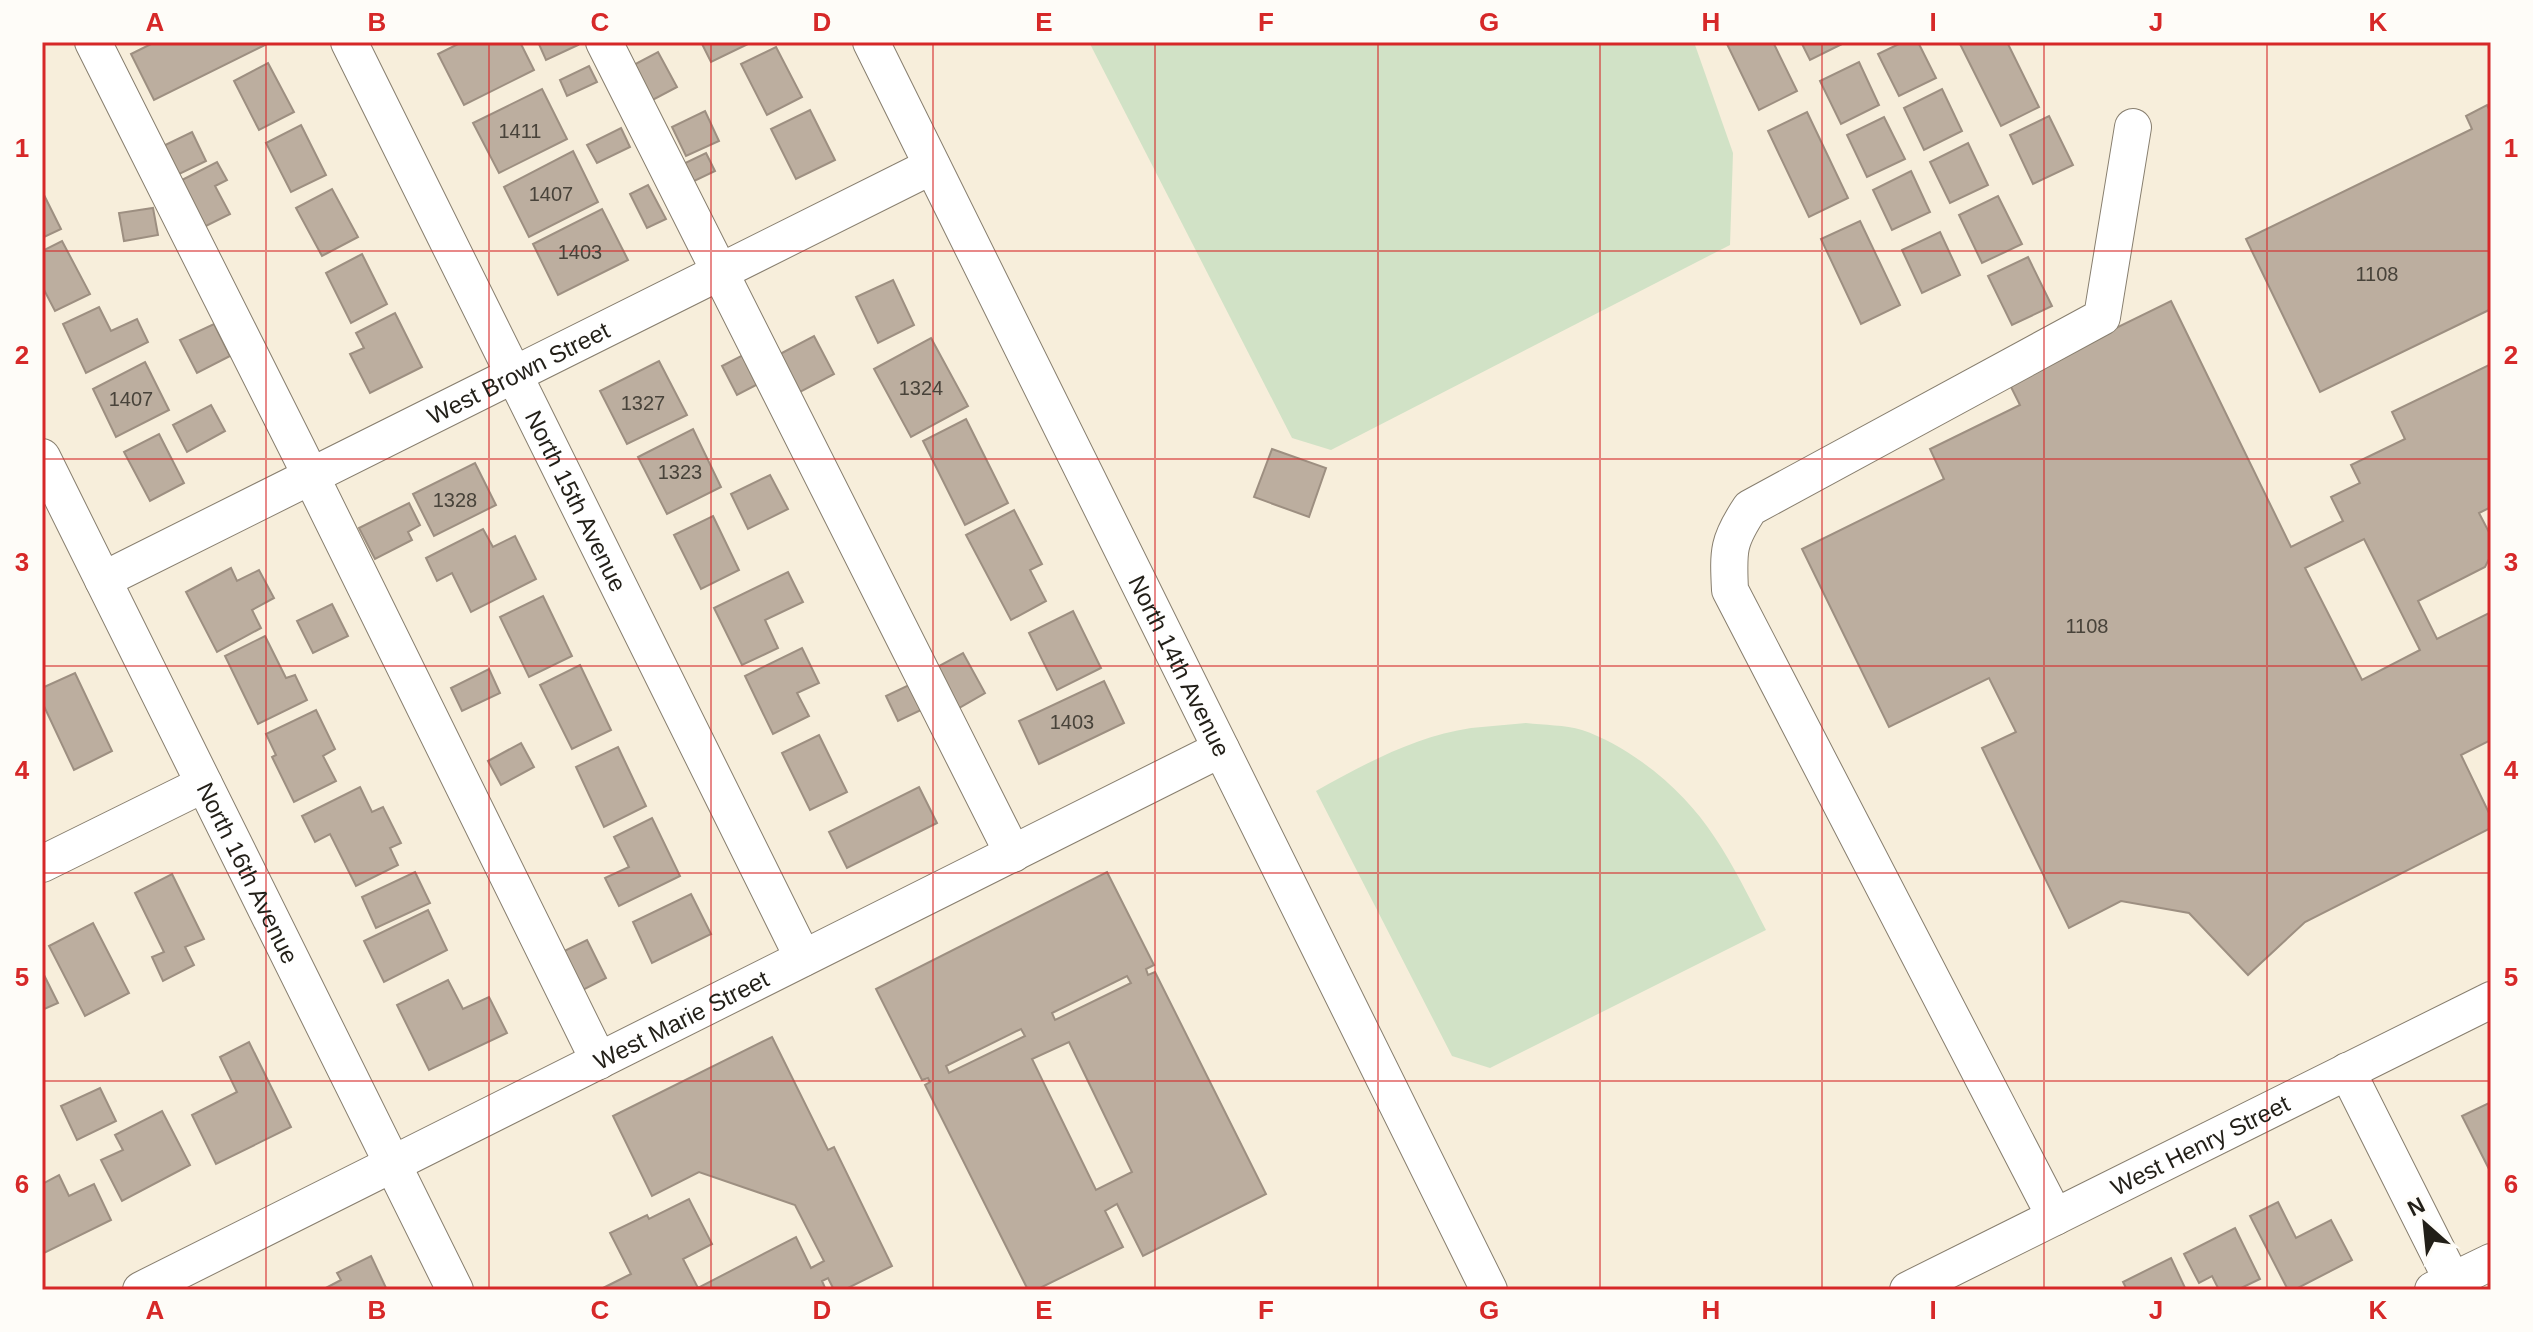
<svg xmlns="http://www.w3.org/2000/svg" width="2533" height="1332" viewBox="0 0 2533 1332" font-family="Helvetica,sans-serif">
<rect width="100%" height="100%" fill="#f7eedb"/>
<g fill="#d1e2c6">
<path d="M 1089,42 L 1694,42 L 1733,153 L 1730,245 L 1331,450 L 1292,438 Z"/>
<path d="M 1526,723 C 1544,725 1565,725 1582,730 C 1603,737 1624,749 1642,762 C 1707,809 1730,860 1766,930 L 1490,1068 L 1452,1056 L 1316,791 C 1364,764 1416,736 1471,728 C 1489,726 1508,725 1526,723 Z"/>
</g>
<g fill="#bcae9f" stroke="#9d8f81" stroke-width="2" fill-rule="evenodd">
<path d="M 155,42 L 271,42 L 154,100 L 131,54 Z"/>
<path d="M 462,42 L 520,42 L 534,70 L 464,105 L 438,54 Z"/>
<path d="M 538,42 L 576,42 L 578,45 L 546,60 Z"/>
<path d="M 701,42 L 752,42 L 711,62 Z"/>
<path d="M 1726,42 L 1773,42 L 1797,91 L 1759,110 Z"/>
<path d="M 1801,42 L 1846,42 L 1810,60 Z"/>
<path d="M 1903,42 L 1918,42 L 1936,78 L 1899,96 L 1878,54 Z"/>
<path d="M 1959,42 L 2007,42 L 2039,107 L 2001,126 Z"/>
<path d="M 776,47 L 802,97 L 767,115 L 741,64 Z"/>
<path d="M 658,52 L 677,87 L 647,103 L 628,68 Z"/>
<path d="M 1859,62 L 1879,105 L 1841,124 L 1820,81 Z"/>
<path d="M 268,63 L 294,112 L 259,130 L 234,81 Z"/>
<path d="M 589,66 L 597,82 L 567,96 L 560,80 Z"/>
<path d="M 542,89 L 567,139 L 499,173 L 473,123 Z"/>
<path d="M 1942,89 L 1962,131 L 1924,150 L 1904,108 Z"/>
<path d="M 2487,105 L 2491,113 L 2491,309 L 2320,392 L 2246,239 L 2472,129 L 2466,116 Z"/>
<path d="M 810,110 L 835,160 L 796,179 L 771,129 Z"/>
<path d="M 705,111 L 719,141 L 686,156 L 672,127 Z"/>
<path d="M 1807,112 L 1848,198 L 1809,217 L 1768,131 Z"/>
<path d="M 2049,116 L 2073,165 L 2033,184 L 2010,135 Z"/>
<path d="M 1884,117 L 1905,159 L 1867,177 L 1847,135 Z"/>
<path d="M 301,125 L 326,175 L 291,192 L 266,143 Z"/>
<path d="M 621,128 L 630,147 L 597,163 L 587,145 Z"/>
<path d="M 192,132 L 206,161 L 173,177 L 159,148 Z"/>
<path d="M 1968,143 L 1988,185 L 1950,203 L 1930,162 Z"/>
<path d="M 573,151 L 598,202 L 529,237 L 504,187 Z"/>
<path d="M 706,153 L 715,171 L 688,184 L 679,166 Z"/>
<path d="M 217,162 L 227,180 L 215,186 L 230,214 L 204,227 L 180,181 Z"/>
<path d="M 1911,171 L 1930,212 L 1892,230 L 1873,190 Z"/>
<path d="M 648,185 L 666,219 L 647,228 L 630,194 Z"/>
<path d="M 332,189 L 358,237 L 322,256 L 296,208 Z"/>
<path d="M 42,191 L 61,229 L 42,238 Z"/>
<path d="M 1998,196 L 2022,244 L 1982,263 L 1959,215 Z"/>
<path d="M 153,208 L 158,235 L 124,241 L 119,213 Z"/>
<path d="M 602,209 L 628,260 L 558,295 L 533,244 Z"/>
<path d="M 1860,221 L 1900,305 L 1861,324 L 1821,239 Z"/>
<path d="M 1940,232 L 1960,275 L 1922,293 L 1902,250 Z"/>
<path d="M 62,241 L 90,294 L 55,311 L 42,286 L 42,251 Z"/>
<path d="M 362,254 L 387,304 L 351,323 L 326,273 Z"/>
<path d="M 2028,257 L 2052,306 L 2012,325 L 1988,276 Z"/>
<path d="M 893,280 L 914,325 L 878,343 L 856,297 Z"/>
<path d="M 2171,301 L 2291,547 L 2343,521 L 2331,497 L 2360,483 L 2351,465 L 2405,439 L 2392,412 L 2491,364 L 2491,507 L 2479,513 L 2491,536 L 2491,555 L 2485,567 L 2418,601 L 2437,639 L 2491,612 L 2491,740 L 2461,755 L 2491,817 L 2491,828 L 2305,922 L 2248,975 L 2189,913 L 2121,901 L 2069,928 L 1982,748 L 2016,732 L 1989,678 L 1889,727 L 1802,549 L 1944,479 L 1930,449 L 2020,405 L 2008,381 ZM 2364,539 L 2420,650 L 2362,680 L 2305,568 Z"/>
<path d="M 99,307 L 111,331 L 137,319 L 148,342 L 86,373 L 63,324 Z"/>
<path d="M 395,313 L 422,367 L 370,393 L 350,354 L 364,348 L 356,333 Z"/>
<path d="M 214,324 L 230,356 L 197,373 L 180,340 Z"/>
<path d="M 814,336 L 834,374 L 800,392 L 780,354 Z"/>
<path d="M 931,338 L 968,406 L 911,437 L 874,369 Z"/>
<path d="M 743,355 L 758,384 L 737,395 L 722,366 Z"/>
<path d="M 659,361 L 687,415 L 627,444 L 600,391 Z"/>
<path d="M 145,362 L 169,410 L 116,437 L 93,389 Z"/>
<path d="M 211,405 L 225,431 L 187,452 L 173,425 Z"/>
<path d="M 966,419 L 1008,503 L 965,525 L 923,441 Z"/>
<path d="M 693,429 L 721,487 L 667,514 L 638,457 Z"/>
<path d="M 159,434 L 184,483 L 150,501 L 124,452 Z"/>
<path d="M 1272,449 L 1326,468 L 1309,517 L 1254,497 Z"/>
<path d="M 475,463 L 496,505 L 434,536 L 413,494 Z"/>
<path d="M 770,475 L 788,509 L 748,529 L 731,494 Z"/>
<path d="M 409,503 L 420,525 L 408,532 L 412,540 L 375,559 L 359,528 Z"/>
<path d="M 1014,510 L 1042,564 L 1030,570 L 1046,601 L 1011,620 L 966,535 Z"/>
<path d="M 713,516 L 739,570 L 701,589 L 674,535 Z"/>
<path d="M 483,529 L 493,547 L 515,536 L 536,579 L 471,612 L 452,573 L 437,581 L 426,558 Z"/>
<path d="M 231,568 L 237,581 L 259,570 L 274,598 L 252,610 L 261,628 L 217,652 L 186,592 Z"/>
<path d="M 788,572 L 803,602 L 765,620 L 778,648 L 742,665 L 714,608 Z"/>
<path d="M 543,596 L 572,656 L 529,677 L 500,617 Z"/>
<path d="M 332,604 L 348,636 L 313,653 L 297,621 Z"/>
<path d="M 1073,611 L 1101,668 L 1057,690 L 1029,633 Z"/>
<path d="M 265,636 L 286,678 L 295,675 L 307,700 L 258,724 L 225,656 Z"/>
<path d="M 802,648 L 819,683 L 797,693 L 809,716 L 773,734 L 745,676 Z"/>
<path d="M 963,653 L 985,693 L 952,712 L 930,671 Z"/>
<path d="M 580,665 L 611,730 L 572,749 L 540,685 Z"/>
<path d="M 489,669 L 500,693 L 462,711 L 451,688 Z"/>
<path d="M 75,673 L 112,751 L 74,770 L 42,702 L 42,688 Z"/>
<path d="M 1104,681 L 1124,723 L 1039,764 L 1019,721 Z"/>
<path d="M 909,685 L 921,710 L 898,721 L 886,696 Z"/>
<path d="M 316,710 L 335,749 L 323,756 L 336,781 L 294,802 L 272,757 L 276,755 L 266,734 Z"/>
<path d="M 819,735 L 847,792 L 810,810 L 782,753 Z"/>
<path d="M 521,743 L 534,767 L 501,785 L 488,761 Z"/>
<path d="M 618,747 L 646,806 L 604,827 L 576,767 Z"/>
<path d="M 360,787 L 372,812 L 383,807 L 401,843 L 390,848 L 398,865 L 356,886 L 330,834 L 315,842 L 302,816 Z"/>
<path d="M 919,787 L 937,823 L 847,868 L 829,832 Z"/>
<path d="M 652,818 L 680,876 L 619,906 L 605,878 L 629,867 L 614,837 Z"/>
<path d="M 415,872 L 430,903 L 376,928 L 362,897 Z"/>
<path d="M 1107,872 L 1154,965 L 1146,969 L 1148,975 L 1155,972 L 1266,1194 L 1143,1256 L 1117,1204 L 1105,1211 L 1123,1247 L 1036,1290 L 1028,1290 L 925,1085 L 930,1082 L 928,1078 L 922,1080 L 876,989 ZM 1127,976 L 1131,983 L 1055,1020 L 1052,1013 ZM 1021,1029 L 1025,1036 L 949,1073 L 946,1066 ZM 1069,1042 L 1132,1172 L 1096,1190 L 1032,1059 Z"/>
<path d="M 172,874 L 204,939 L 185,947 L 194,965 L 163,981 L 152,957 L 164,952 L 135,893 Z"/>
<path d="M 691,894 L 711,934 L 652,963 L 633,922 Z"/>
<path d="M 428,910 L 447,950 L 384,982 L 364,941 Z"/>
<path d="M 93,923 L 129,993 L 85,1016 L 49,946 Z"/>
<path d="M 587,940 L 606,978 L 575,994 L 556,955 Z"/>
<path d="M 42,971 L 58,1003 L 42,1010 Z"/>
<path d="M 448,980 L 463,1009 L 489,997 L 507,1033 L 429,1070 L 397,1005 Z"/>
<path d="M 772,1037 L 828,1150 L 834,1147 L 892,1266 L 844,1290 L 834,1290 L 828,1278 L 822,1281 L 826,1290 L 599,1290 L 631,1274 L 610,1233 L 647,1215 L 649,1219 L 689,1199 L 712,1244 L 683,1259 L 698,1288 L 796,1237 L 811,1268 L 824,1261 L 795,1205 L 699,1172 L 652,1196 L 613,1116 Z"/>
<path d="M 249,1042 L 291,1127 L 216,1164 L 192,1115 L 237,1092 L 220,1057 Z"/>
<path d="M 100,1088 L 116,1121 L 77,1140 L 61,1106 Z"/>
<path d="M 2491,1102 L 2491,1173 L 2462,1116 Z"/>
<path d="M 162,1111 L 190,1165 L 122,1201 L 101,1160 L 123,1150 L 115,1135 Z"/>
<path d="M 59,1175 L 69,1196 L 94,1184 L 111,1220 L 42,1254 L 42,1184 Z"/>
<path d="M 2278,1202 L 2296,1238 L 2331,1220 L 2352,1260 L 2294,1290 L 2288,1290 L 2250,1216 Z"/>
<path d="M 2235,1228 L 2260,1279 L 2237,1290 L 2219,1290 L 2212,1276 L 2199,1283 L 2184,1254 Z"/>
<path d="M 371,1256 L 387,1290 L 322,1290 L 341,1280 L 337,1273 Z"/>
<path d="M 2171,1258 L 2186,1290 L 2127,1290 L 2123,1282 Z"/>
</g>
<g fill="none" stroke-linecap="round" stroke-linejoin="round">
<g stroke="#877e6e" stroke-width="38">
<g id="minor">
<path d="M 93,42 L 297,448 L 599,1061"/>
<path id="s1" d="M 349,42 L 803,958"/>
<path d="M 604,42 L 1013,854"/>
<path id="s2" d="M 871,42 L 1489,1290"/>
<path id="s3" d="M 42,457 L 455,1290"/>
<path id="s4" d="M 103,580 L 932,166"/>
<path d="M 42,864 L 204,784"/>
<path d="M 2347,1071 L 2457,1290"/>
<path d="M 2055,1217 L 1730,590 C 1728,550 1728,541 1750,508 L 2102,317 L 2133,127"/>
<path id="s5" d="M 141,1290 L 1221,749"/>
<path id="s6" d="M 1908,1290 L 2491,1000"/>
<path d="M 2433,1290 L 2491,1262"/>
</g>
</g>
<use href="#minor" stroke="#fff" stroke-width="36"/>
</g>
<path fill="none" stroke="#d62828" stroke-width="2" stroke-opacity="0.55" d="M 266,42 L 266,1290M 489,42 L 489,1290M 711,42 L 711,1290M 933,42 L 933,1290M 1155,42 L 1155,1290M 1378,42 L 1378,1290M 1600,42 L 1600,1290M 1822,42 L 1822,1290M 2044,42 L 2044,1290M 2267,42 L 2267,1290M 42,251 L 2491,251M 42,459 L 2491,459M 42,666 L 2491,666M 42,873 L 2491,873M 42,1081 L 2491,1081"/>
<g text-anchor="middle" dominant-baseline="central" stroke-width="8" stroke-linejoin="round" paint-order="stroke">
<g font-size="20" fill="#48433a">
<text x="520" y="131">1411</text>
<text x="551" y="194">1407</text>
<text x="580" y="252">1403</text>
<text x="2377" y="274">1108</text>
<text x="921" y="388">1324</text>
<text x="131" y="399">1407</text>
<text x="643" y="403">1327</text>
<text x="680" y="472">1323</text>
<text x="455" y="500">1328</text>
<text x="2087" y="626">1108</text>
<text x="1072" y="722">1403</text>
</g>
<g font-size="24" fill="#221f18" stroke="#fefcf8">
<text stroke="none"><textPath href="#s4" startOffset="464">West Brown Street</textPath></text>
<text stroke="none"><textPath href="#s1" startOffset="512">North 15th Avenue</textPath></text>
<text stroke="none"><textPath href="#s2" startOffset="696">North 14th Avenue</textPath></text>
<text stroke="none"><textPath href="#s3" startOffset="464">North 16th Avenue</textPath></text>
<text stroke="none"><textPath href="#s5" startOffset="604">West Marie Street</textPath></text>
<text stroke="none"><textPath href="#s6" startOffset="326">West Henry Street</textPath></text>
</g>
</g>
<rect width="2533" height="1332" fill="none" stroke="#fefcf8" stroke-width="88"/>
<g transform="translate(2425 1224) rotate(333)" stroke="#fefcf8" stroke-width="6" paint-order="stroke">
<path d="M0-6L14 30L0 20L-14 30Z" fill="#221f18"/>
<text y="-12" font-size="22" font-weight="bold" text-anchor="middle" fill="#221f18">N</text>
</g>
<rect x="44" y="44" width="2445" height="1244" fill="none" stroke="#d62828" stroke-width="3"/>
<g font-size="26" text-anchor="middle" font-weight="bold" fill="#d62828">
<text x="155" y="31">A</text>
<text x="377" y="31">B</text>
<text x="600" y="31">C</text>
<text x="822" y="31">D</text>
<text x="1044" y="31">E</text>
<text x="1266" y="31">F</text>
<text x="1489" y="31">G</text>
<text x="1711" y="31">H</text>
<text x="1933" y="31">I</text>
<text x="2156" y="31">J</text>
<text x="2378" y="31">K</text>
<text x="22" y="157">1</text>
<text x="2511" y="157">1</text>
<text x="22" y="364">2</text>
<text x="2511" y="364">2</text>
<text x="22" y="571">3</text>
<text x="2511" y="571">3</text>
<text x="22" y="779">4</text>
<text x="2511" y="779">4</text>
<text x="22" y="986">5</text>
<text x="2511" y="986">5</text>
<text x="22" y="1193">6</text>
<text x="2511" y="1193">6</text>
<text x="155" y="1319">A</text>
<text x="377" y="1319">B</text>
<text x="600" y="1319">C</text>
<text x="822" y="1319">D</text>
<text x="1044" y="1319">E</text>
<text x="1266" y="1319">F</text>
<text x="1489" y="1319">G</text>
<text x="1711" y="1319">H</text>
<text x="1933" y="1319">I</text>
<text x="2156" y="1319">J</text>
<text x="2378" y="1319">K</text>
</g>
</svg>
